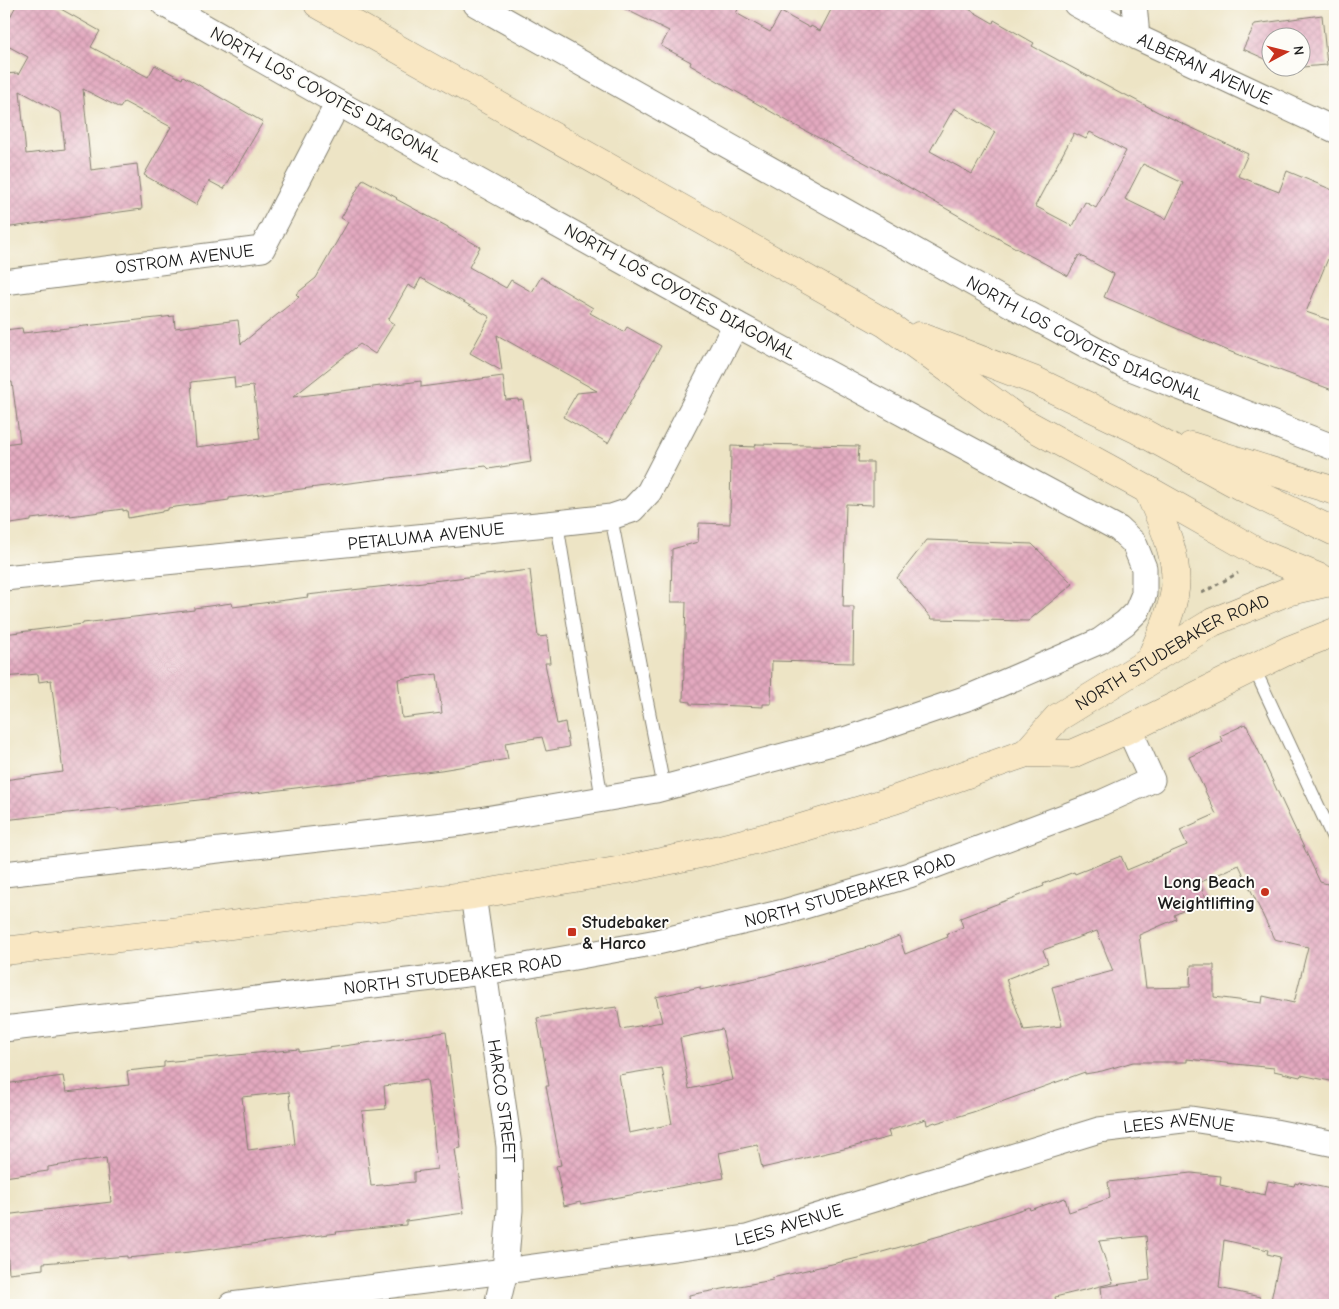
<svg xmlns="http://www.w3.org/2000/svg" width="1339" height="1309" viewBox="0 0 1339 1309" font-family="'Comic Neue',sans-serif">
<defs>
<pattern id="building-cross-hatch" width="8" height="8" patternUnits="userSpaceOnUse" patternTransform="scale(1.25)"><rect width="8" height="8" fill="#e3a9bf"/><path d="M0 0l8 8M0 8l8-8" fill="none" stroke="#c291a4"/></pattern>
</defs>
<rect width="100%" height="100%" fill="#fdfcf7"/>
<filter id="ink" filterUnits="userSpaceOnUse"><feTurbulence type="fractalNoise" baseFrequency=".02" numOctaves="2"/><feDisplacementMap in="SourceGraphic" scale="10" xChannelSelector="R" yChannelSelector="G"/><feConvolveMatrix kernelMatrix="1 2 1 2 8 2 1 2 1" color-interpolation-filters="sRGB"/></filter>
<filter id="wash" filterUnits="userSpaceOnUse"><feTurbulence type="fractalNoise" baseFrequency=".0096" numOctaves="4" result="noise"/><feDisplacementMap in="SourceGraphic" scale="20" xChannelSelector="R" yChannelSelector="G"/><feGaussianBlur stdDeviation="1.12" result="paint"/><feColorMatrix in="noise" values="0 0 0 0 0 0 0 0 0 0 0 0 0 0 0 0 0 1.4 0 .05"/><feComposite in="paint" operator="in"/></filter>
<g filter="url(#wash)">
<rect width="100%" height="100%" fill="#ede4c5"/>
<g id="blocks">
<g fill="url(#building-cross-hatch)" fill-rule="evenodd">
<path d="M 17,4 L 52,4 L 100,31 L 91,47 L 148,77 L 155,65 L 182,79 L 183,76 L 263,122 L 224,189 L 209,181 L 196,205 L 144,175 L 171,127 L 124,102 L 120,108 L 83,89 L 91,170 L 137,164 L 142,209 L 4,228 L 4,74 L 18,73 L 18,75 L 28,57 L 4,44 L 4,28 ZM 20,91 L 61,113 L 65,149 L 26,154 Z"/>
<path d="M 615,4 L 741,4 L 736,13 L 770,32 L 781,12 L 810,28 L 811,26 L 820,31 L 834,4 L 960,4 L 993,23 L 994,20 L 1034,43 L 1032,46 L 1123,95 L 1124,94 L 1158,112 L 1248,154 L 1238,176 L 1279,192 L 1287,171 L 1335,191 L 1335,256 L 1330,254 L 1306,312 L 1335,322 L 1335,391 L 1231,352 L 1104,297 L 1114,274 L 1079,255 L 1068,276 L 1001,240 L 884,173 L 789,122 L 690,65 L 691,62 L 661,46 L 669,31 ZM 954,108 L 995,132 L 972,174 L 930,151 ZM 1090,132 L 1126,151 L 1096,208 L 1085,202 L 1073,226 L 1035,206 L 1074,133 L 1086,139 ZM 1143,164 L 1183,183 L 1166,219 L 1125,199 Z"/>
<path d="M 1322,15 L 1327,65 L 1302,67 L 1302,38 L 1272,38 L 1272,62 L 1243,49 L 1255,24 Z"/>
<path d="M 363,179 L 397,198 L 396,199 L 448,227 L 448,228 L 480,247 L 469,267 L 506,288 L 511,280 L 532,292 L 541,277 L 593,308 L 590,313 L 624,332 L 627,327 L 661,346 L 608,443 L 563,417 L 577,393 L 597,391 L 497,335 L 502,371 L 470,353 L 490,317 L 421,278 L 415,289 L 408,285 L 388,320 L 394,324 L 375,354 L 360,344 L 293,397 L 421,381 L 421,387 L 503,376 L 506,400 L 518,399 L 518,401 L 523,400 L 531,462 L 489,469 L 486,466 L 229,498 L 229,500 L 168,508 L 168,510 L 162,511 L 162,512 L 128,518 L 127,510 L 123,511 L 123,509 L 70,516 L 70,514 L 31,519 L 31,521 L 4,525 L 4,444 L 20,442 L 12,382 L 4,383 L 4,330 L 22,328 L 23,333 L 174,316 L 175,328 L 238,320 L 241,344 L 299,297 L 296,294 L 316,278 L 348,222 L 341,218 ZM 234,377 L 235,388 L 253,386 L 260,439 L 196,447 L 191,382 Z"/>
<path d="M 756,444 L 859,446 L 858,462 L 873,462 L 873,505 L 846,504 L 843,607 L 854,607 L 853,663 L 772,661 L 771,704 L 763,704 L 763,707 L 690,704 L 690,702 L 683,701 L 686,602 L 671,602 L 672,549 L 698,542 L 699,523 L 730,524 L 731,446 L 755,447 Z"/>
<path d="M 927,540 L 1032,544 L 1073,584 L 1028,621 L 932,619 L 897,578 Z"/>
<path d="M 530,570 L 538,637 L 547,636 L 550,663 L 545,663 L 557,724 L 565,722 L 569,747 L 546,751 L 542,737 L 505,743 L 508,759 L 441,770 L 118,810 L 117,808 L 113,808 L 4,820 L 4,780 L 63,772 L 51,680 L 39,682 L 38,674 L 4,677 L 4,634 L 83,624 L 83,623 L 194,610 L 194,608 L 232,603 L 233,607 L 308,597 L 307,595 ZM 437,674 L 442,713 L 402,718 L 398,679 Z"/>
<path d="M 1246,724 L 1320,882 L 1335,886 L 1335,1082 L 1301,1075 L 1300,1077 L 1274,1071 L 1274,1068 L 1187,1059 L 1187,1062 L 1133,1062 L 1102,1071 L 1085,1074 L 1085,1072 L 973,1112 L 936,1123 L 935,1122 L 927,1125 L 926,1119 L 888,1131 L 890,1137 L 844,1149 L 762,1168 L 757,1145 L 719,1153 L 724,1178 L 581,1204 L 580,1202 L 564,1206 L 556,1166 L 561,1165 L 546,1086 L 549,1086 L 537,1018 L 585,1010 L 585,1011 L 617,1007 L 621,1029 L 662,1022 L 656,997 L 700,987 L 700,990 L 765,976 L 878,944 L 899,936 L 905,954 L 948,937 L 947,934 L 963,927 L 960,918 L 1044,886 L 1043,884 L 1074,872 L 1075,874 L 1121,856 L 1127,870 L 1187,845 L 1180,830 L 1216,814 L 1189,757 L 1223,742 L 1220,736 ZM 1239,865 L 1274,939 L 1308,947 L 1294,1003 L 1263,996 L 1262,1003 L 1214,997 L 1214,965 L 1191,965 L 1190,987 L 1146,988 L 1139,935 L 1176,919 L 1174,915 L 1207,900 L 1199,883 ZM 1097,931 L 1113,971 L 1052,987 L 1062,1026 L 1024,1030 L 1006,979 L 1048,963 L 1043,950 ZM 722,1029 L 733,1080 L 689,1089 L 680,1038 ZM 662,1068 L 672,1124 L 629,1133 L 619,1075 Z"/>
<path d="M 446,1032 L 461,1148 L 455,1149 L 464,1213 L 406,1221 L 406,1225 L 336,1232 L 337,1233 L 190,1252 L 127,1258 L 127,1256 L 43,1263 L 43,1269 L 9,1273 L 4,1215 L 111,1202 L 106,1158 L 48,1167 L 48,1171 L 4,1177 L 4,1084 L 63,1076 L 66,1092 L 129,1085 L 127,1071 L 164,1067 L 164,1062 L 299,1049 L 299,1052 ZM 427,1080 L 434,1128 L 433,1128 L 437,1169 L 414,1172 L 414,1182 L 371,1186 L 362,1111 L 386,1109 L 384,1086 ZM 289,1092 L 295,1144 L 248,1150 L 242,1097 Z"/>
<path d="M 1191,1173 L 1221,1176 L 1220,1185 L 1265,1195 L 1268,1181 L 1294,1186 L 1295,1183 L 1298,1184 L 1299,1182 L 1335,1190 L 1335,1305 L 1270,1305 L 1280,1257 L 1267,1254 L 1268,1250 L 1224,1240 L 1219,1288 L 1260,1297 L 1259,1305 L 1103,1305 L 1101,1287 L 1150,1280 L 1146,1236 L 1099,1241 L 1113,1283 L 1055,1297 L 1057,1305 L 690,1305 L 689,1295 L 773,1280 L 772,1278 L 875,1254 L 943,1235 L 1029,1207 L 1030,1210 L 1065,1198 L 1069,1212 L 1110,1198 L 1108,1182 Z"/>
</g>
</g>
</g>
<g filter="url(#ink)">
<use href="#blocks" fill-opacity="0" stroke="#848070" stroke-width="1"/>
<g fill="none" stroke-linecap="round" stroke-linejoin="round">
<g stroke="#848070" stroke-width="14">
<g id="lane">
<path d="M 611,517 L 664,788"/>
<path d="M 557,523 L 602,800"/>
<path d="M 1254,668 L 1335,842"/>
</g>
</g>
<g stroke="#848070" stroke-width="27">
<g id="street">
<path id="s1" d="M 476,4 L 1010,304 L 1123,365 L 1335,448"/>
<path id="s2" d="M 1076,4 L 1137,37 L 1335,130"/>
<path d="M 1134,4 L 1137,37"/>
<path id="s3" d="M 4,282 L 262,249 L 338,103"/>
<path id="s4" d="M 4,578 L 557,523 L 611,517 L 632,510 L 649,492 L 736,324"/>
<path d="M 4,874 L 462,823 L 656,790 L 847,739 L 970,697 L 1100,641 L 1125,623 L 1137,611 L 1144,594 L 1144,568 L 1134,543 L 1119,529 L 736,324 L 338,103 L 164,4"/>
<path id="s5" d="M 473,895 L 509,1146 L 510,1210 L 505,1271 L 497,1305"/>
<path id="s6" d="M 4,1029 L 483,972 L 525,966 L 657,942 L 784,912 L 909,875 L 1101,803 L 1152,780 L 1129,729"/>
<path id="s7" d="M 231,1305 L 505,1271 L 747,1238 L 1099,1130 L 1191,1119 L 1270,1131 L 1335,1144"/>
</g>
</g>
<g stroke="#848070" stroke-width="29">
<g id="secondary">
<path d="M 318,4 L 885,323 L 1018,419 L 1148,490 L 1259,553 L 1335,584"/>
<path d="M 919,336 L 1036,381 L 1138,430 L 1242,487 L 1335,532"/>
<path d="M 1191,446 L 1335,491"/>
<path d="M 1148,490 C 1161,521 1179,555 1175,589 C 1172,613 1160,636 1151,658"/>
<path id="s8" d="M 1026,753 L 1057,718 L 1213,622 L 1286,592 L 1334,581"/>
<path d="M 4,951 L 198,929 L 473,895 L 628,869 L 704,853 L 798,829 L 894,800 L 1026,753 L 1072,754 L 1129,729 L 1289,650 L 1335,632"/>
</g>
</g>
<path stroke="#848070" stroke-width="3" stroke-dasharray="4 4" stroke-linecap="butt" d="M 1202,593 L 1238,573"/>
<use href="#lane" stroke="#fff" stroke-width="12"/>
<use href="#street" stroke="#fff" stroke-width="25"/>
<use href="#secondary" stroke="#f9e7c3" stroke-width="28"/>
</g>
</g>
<g fill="#c8321e" stroke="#fdfcf7" stroke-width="2">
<circle cx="1265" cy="892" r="5"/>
<rect x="567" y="927" width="10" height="10" rx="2.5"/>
</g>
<g text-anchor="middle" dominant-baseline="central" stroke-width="4" stroke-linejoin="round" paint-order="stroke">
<g font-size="18" fill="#1c1c1c" stroke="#fdfcf7">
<text stroke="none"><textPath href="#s2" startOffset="144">ALBERAN AVENUE</textPath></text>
<text transform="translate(326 95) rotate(29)">NORTH LOS COYOTES DIAGONAL</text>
<text stroke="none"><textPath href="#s3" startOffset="182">OSTROM AVENUE</textPath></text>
<text transform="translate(680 292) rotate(29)">NORTH LOS COYOTES DIAGONAL</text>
<text stroke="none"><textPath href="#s1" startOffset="695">NORTH LOS COYOTES DIAGONAL</textPath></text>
<text stroke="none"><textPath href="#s4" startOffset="424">PETALUMA AVENUE</textPath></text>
<text stroke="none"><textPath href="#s8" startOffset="180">NORTH STUDEBAKER ROAD</textPath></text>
<text stroke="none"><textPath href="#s6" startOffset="859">NORTH STUDEBAKER ROAD</textPath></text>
<text stroke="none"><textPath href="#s6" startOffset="452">NORTH STUDEBAKER ROAD</textPath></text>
<text stroke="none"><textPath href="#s5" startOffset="208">HARCO STREET</textPath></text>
<text stroke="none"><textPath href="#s7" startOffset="969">LEES AVENUE</textPath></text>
<text stroke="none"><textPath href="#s7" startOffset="564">LEES AVENUE</textPath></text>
</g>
<g font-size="18" font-weight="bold" fill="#1c1c1c" stroke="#fdfcf7" text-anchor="end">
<text x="1255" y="882">Long Beach<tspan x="1255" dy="21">Weightlifting</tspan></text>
<text x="582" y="922" text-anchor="start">Studebaker<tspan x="582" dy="21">&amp; Harco</tspan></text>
</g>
</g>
<rect width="1339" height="1309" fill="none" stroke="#fdfcf7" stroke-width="20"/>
<g transform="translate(1286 52) rotate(83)"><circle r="24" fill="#fdfcf7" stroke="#a3a29f"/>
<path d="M0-4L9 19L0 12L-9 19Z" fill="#c8321e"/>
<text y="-8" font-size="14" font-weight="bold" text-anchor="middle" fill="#1c1c1c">N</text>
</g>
</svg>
